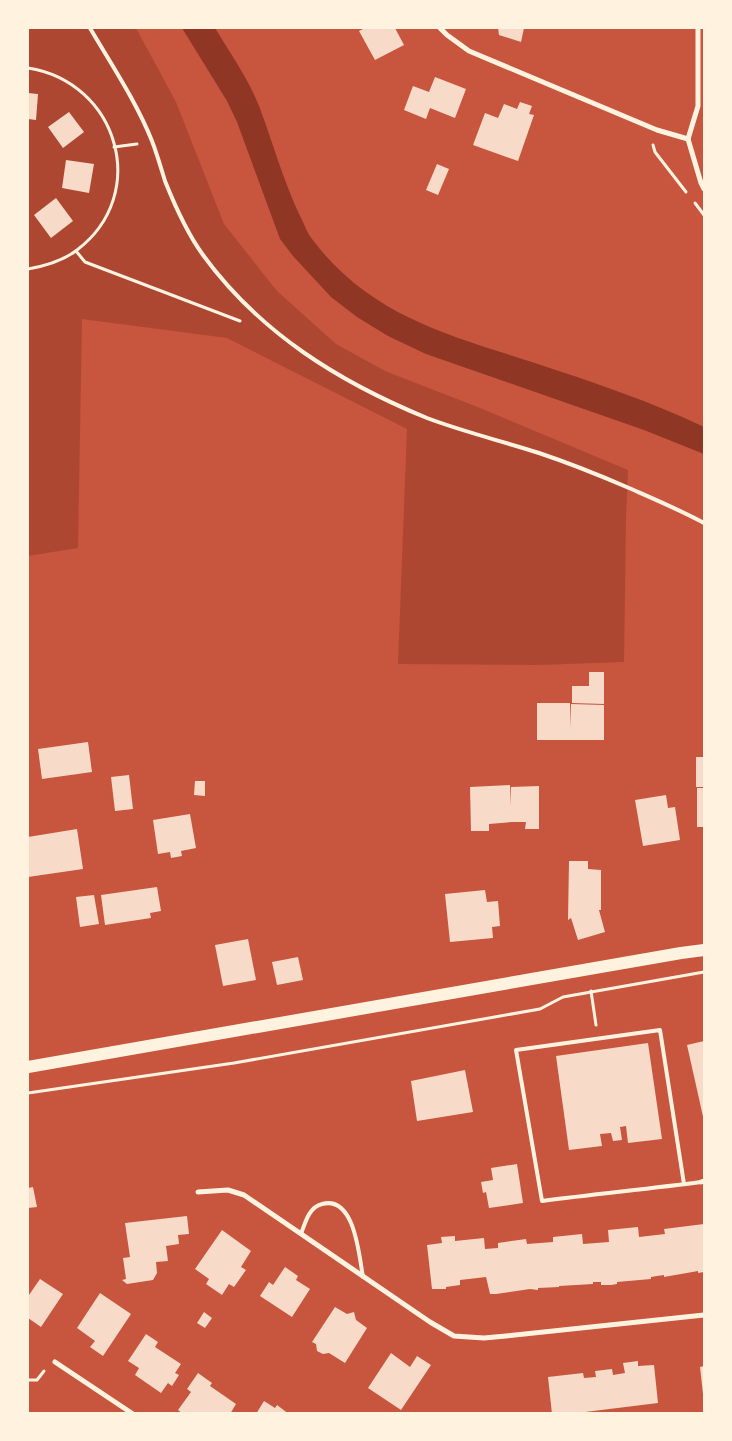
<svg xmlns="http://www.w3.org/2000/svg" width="732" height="1441" viewBox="0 0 732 1441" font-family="Lora,serif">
<rect width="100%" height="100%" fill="#c8553d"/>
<path fill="#ae4732" d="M 28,28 L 136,28 L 176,102 L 224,224 L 277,291 L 336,344 L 385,371 L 480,408 L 628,470 L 626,518 L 624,662 L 537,665 L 398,664 L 407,429 L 227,338 L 82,319 L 78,548 L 28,556 Z"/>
<path fill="#8f3625" d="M 182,28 L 215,28 C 230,53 248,78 259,106 C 273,143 283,180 300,216 C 304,223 307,233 312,239 C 370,316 448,335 535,363 C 592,382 650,401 704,427 L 704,454 L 644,430 L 426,354 L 388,336 L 357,317 L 331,297 L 293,256 L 280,239 L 237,122 L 227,101 Z"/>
<g fill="#f7dbc8">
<path d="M 365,28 L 395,28 L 404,45 L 375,60 L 359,31 Z"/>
<path d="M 498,28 L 524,28 L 521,42 L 499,35 Z"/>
<path d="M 435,77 L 466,89 L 455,118 L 430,108 L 426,119 L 404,110 L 413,86 L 429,92 Z"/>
<path d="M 28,93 L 38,94 L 36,120 L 28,119 Z"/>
<path d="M 520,102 L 532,106 L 529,114 L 534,115 L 518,161 L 473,145 L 485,113 L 498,118 L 504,104 L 517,109 Z"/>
<path d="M 69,112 L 84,132 L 63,148 L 48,127 Z"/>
<path d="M 66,160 L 94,164 L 89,193 L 62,188 Z"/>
<path d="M 437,164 L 449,169 L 438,195 L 426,190 Z"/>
<path d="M 56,198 L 73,221 L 51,238 L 34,215 Z"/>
<path d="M 589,672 L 604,672 L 604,704 L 572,703 L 572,686 L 589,686 Z"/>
<path d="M 537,703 L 570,703 L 570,728 L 571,704 L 604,705 L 604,740 L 537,740 Z"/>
<path d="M 88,742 L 92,772 L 42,779 L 38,749 Z"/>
<rect x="696" y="757" width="8" height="30"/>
<path d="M 129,775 L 133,809 L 115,811 L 111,777 Z"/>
<path d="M 195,781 L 205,781 L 205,796 L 194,795 Z"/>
<path d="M 510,785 L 511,806 L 511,787 L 539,786 L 539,829 L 525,829 L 526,822 L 512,822 L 489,824 L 489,831 L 471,831 L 470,787 Z"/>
<rect x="697" y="788" width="7" height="39"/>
<path d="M 666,795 L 668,808 L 675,807 L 680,840 L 643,846 L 635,800 Z"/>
<path d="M 190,814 L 196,848 L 181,851 L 182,856 L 171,858 L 170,852 L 158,854 L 153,820 Z"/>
<path d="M 77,829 L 83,869 L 28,877 L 28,837 Z"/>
<path d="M 569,861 L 588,861 L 588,869 L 601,870 L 601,910 L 599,910 L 605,932 L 578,940 L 571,918 L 568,920 Z"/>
<path d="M 157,887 L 161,911 L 150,913 L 151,918 L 105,925 L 101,895 Z"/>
<path d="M 485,890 L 487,902 L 498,901 L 500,926 L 492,927 L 493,938 L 450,942 L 445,894 Z"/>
<path d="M 94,895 L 99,924 L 80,927 L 76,897 Z"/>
<path d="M 248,939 L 256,980 L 223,986 L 215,945 Z"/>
<path d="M 298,957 L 303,980 L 277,985 L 272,962 Z"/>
<path d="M 704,1041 L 704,1121 L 687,1045 Z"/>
<path d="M 648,1043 L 662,1139 L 628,1143 L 626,1126 L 620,1127 L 622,1140 L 613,1141 L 611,1133 L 600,1134 L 602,1146 L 569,1150 L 556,1056 Z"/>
<path d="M 465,1070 L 473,1112 L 417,1121 L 411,1081 Z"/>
<path d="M 517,1164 L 523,1203 L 489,1208 L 486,1192 L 483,1193 L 481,1182 L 493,1180 L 491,1168 Z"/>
<path d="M 33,1187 L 37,1207 L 28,1208 L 28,1188 Z"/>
<path d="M 187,1216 L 189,1234 L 178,1235 L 179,1244 L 166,1246 L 168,1261 L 156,1262 L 157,1273 L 153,1280 L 127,1284 L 122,1280 L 126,1279 L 123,1258 L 130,1257 L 125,1223 Z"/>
<path d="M 704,1224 L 704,1272 L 698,1273 L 698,1271 L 664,1277 L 664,1275 L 657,1276 L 651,1277 L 651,1279 L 617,1282 L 617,1284 L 611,1285 L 601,1285 L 601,1282 L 593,1282 L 593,1284 L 559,1286 L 559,1287 L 538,1288 L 538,1290 L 530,1289 L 496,1294 L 490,1294 L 486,1277 L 460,1280 L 460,1285 L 446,1287 L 446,1289 L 432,1289 L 427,1245 L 442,1243 L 441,1237 L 455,1236 L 455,1241 L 484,1238 L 485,1249 L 498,1248 L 498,1243 L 526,1239 L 527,1244 L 553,1242 L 553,1237 L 582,1234 L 583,1244 L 609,1242 L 608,1230 L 638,1227 L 639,1237 L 665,1234 L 664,1229 Z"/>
<path d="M 222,1230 L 251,1251 L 241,1267 L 246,1270 L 234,1287 L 229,1284 L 222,1295 L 206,1284 L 209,1279 L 195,1269 Z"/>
<path d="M 285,1267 L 298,1276 L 296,1280 L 310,1289 L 292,1317 L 260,1296 L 269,1282 L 273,1285 Z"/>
<path d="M 40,1279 L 63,1294 L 41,1327 L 28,1318 L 28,1294 L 29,1295 Z"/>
<path d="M 100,1293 L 131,1314 L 103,1356 L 90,1347 L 95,1341 L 77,1328 Z"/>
<path d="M 335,1307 L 347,1314 L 354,1312 L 356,1320 L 367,1328 L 345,1363 L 329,1353 L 323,1354 L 317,1351 L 316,1344 L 312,1342 Z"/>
<path d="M 204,1312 L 212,1318 L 205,1328 L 197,1323 Z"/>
<path d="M 146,1334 L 158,1342 L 155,1347 L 181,1364 L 175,1373 L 179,1375 L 172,1386 L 168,1383 L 161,1393 L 135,1375 L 139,1368 L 128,1361 Z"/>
<path d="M 391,1353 L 410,1367 L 417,1356 L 431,1365 L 401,1410 L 368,1388 Z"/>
<path d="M 638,1361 L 638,1366 L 654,1365 L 658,1403 L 569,1414 L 552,1414 L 548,1377 L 583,1373 L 584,1378 L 596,1377 L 595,1371 L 612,1369 L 613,1375 L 625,1373 L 623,1363 Z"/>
<path d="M 704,1366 L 704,1394 L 703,1394 L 700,1367 Z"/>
<path d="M 198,1373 L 212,1383 L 210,1386 L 236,1404 L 230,1414 L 183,1414 L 178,1410 L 191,1392 L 187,1389 Z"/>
<path d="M 264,1401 L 275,1408 L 277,1405 L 289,1414 L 256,1414 Z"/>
</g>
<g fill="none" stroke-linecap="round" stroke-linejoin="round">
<g stroke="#fff3e0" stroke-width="3">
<path d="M 28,68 C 118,82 151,194 77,250 C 63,261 45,266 28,269"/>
<path d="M 653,145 L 655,152 L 686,192"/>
<path d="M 114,147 L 137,144"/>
<path d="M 695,203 L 704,215"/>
<path d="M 76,251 L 85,262 L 240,321"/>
<path d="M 591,991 L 596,1025"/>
<path d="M 28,1093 L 234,1063 L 540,1009 L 563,997 L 704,972"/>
<path d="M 28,1380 L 37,1380 L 44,1371"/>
</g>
<g stroke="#fff3e0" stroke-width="4">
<path d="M 90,28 C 111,64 136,101 152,141 C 157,154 161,168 165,181 C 175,206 187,233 203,255 C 260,333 339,382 427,418 C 464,432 502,441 539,453 C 569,463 599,475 629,488 C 654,499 680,510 704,523"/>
<path d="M 684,1184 L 660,1030 L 516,1050 L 542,1201 C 595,1194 648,1189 701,1182"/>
<path d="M 301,1234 C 305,1223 309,1207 322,1204 C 355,1195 359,1256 363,1277"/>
</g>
<g stroke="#fff3e0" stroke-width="5">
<path d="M 440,28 L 447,35 L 469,51 L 657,130 L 688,139"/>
<path d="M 688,139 L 698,106 L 698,28"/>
<path d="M 688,139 L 701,183 L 704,189"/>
<path d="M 701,1182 L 704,1181"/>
<path d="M 198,1192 L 228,1190 L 244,1195 L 430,1322 L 454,1336 L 484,1338 L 506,1336 L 704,1315"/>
<path d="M 55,1362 L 133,1414"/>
</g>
<path stroke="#fff3e0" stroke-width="12" d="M 28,1067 L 681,953 L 704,950"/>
</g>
<rect width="732" height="1441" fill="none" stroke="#fff3e0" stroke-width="58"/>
</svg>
